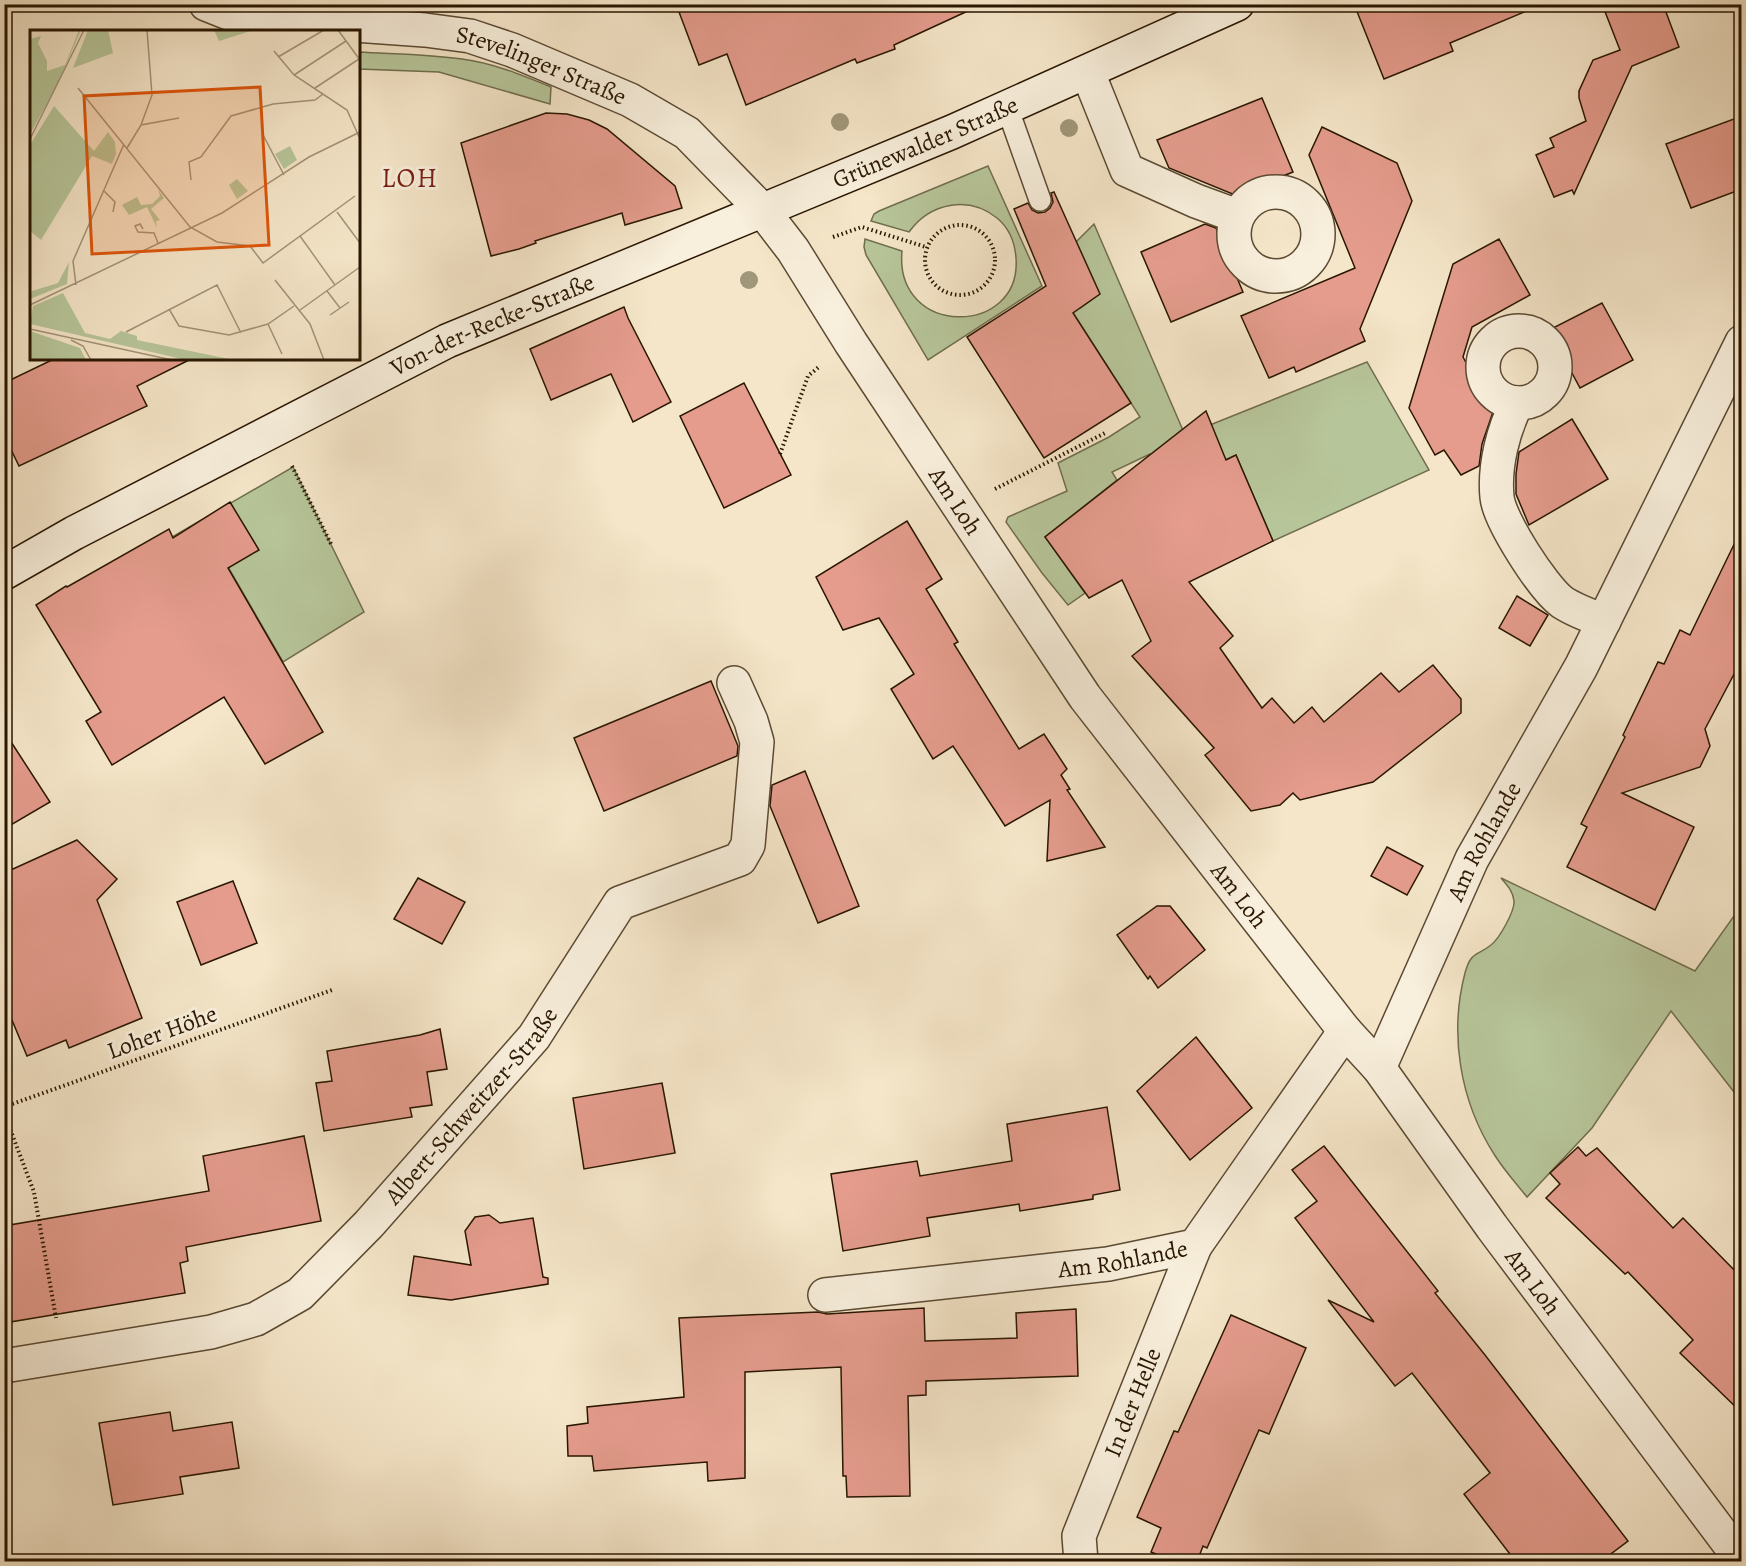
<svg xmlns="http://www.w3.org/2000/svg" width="1746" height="1566" viewBox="0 0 1746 1566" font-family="Alegreya,serif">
<rect width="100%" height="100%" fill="#f5e6c9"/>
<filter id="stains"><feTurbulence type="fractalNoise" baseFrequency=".00333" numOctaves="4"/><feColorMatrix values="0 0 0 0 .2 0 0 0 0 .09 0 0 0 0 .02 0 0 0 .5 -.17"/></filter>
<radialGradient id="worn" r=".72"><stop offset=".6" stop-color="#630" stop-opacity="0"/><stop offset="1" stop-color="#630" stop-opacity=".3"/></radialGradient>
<g fill="#b7c69a" stroke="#706e4e" stroke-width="1.5">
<path d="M 359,52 C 393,54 428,54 462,59 C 493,63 522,75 551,87 L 550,104 L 439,72 L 359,69 Z"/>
<path d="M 988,166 L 1042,286 L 928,360 L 866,255 L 864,247 L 865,239 L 902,251 C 894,338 1022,337 1016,258 C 1015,243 1009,228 997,218 C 968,195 930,203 909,232 L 871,221 L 874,214 L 879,211 Z"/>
<path d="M 1094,224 L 1185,435 L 1367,362 L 1429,470 L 1273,541 L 1236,455 L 1171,484 L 1150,454 L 1112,472 L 1117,480 L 1045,537 L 1085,593 L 1068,605 L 1042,573 L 1006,522 L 1008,517 L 1067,491 L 1058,463 L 1109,437 L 1140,417 L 1063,297 L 1080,308 L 1099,294 L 1076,242 Z"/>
<path d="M 293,467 L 364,612 L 283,662 L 224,560 L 195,577 L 172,537 Z"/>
<path d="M 1501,878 L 1695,971 L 1741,906 L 1741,1101 L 1671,1011 L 1592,1128 L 1527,1197 C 1516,1183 1503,1169 1494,1154 C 1460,1101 1449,1034 1465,973 C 1471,951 1476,957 1491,945 C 1499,939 1515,911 1514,901 C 1513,891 1507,885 1501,878 Z"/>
</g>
<g fill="#e59c8d" stroke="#291601" stroke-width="1.5">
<path d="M 676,4 L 983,4 L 894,45 L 895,49 L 857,63 L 855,59 L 746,105 L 727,54 L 699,65 Z"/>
<path d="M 1354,4 L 1541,4 L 1541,5 L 1450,43 L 1453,51 L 1384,79 Z"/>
<path d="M 1602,4 L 1663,4 L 1679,47 L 1632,66 L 1574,194 L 1572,190 L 1554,197 L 1536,155 L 1554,147 L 1550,138 L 1586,121 L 1579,98 L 1579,91 L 1593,60 L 1620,50 Z"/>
<path d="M 1262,98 L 1293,172 L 1235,195 L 1169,168 L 1157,140 Z"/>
<path d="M 546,113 L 567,114 L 589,120 L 607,129 L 675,186 L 682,208 L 625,225 L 622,213 L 535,241 L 536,243 L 519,249 L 491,256 L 461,143 Z"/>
<path d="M 1742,116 L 1742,189 L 1691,208 L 1666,144 Z"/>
<path d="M 1322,127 L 1397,163 L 1412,201 L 1360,329 L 1365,341 L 1296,372 L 1294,367 L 1269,378 L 1241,316 L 1355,268 L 1309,155 Z"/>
<path d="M 1054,192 L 1100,294 L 1073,313 L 1131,403 L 1044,458 L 967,337 L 1046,286 L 1014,209 L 1028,203 L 1032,210 L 1038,213 L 1045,212 L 1050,208 L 1053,202 L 1051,193 Z"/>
<path d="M 1205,224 L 1216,228 L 1243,292 L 1171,322 L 1141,252 Z"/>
<path d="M 1499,239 L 1530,295 L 1472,327 L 1463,357 L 1493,412 L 1482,444 L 1479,466 L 1461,475 L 1444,450 L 1435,455 L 1409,408 L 1453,264 Z"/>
<path d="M 1602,303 L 1633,360 L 1580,388 L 1549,330 Z"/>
<path d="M 624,307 L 628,318 L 671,402 L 633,422 L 611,374 L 551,400 L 530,349 Z"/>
<path d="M 56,358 L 193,358 L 137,386 L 147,406 L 19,466 L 4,435 L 4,383 Z"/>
<path d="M 744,383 L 791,475 L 724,508 L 680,416 Z"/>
<path d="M 1206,411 L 1226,460 L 1236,455 L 1273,541 L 1189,582 L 1233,636 L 1220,648 L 1262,708 L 1272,698 L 1294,723 L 1312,707 L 1324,722 L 1381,673 L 1399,692 L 1433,665 L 1461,699 L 1461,713 L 1373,782 L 1300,800 L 1293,793 L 1280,805 L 1251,811 L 1205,755 L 1214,748 L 1132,656 L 1151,641 L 1122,580 L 1089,598 L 1045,537 Z"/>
<path d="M 1572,419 L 1608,479 L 1529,525 L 1516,494 L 1516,474 L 1519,452 Z"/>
<path d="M 230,502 L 259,550 L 228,568 L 323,732 L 265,764 L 224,697 L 112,765 L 86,721 L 101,712 L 36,605 L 66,586 L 67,587 L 169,529 L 173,538 Z"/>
<path d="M 907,521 L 942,579 L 926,589 L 958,642 L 954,644 L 1019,749 L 1044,734 L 1067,769 L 1061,775 L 1070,789 L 1067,790 L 1105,847 L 1047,861 L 1050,800 L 1005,826 L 953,746 L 933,759 L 891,689 L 914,674 L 879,618 L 843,630 L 816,577 Z"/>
<path d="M 1742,528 L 1742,659 L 1705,729 L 1710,746 L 1700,767 L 1622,793 L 1694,827 L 1655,910 L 1567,867 L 1587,827 L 1581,824 L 1625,737 L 1623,735 L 1658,662 L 1664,664 L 1680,630 L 1690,635 Z"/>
<path d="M 1517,596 L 1548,615 L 1530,646 L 1499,628 Z"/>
<path d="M 711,681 L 738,746 L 737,756 L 604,811 L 574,738 Z"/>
<path d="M 4,731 L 50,802 L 4,829 Z"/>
<path d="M 805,771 L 859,906 L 818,923 L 770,806 L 772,785 Z"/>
<path d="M 77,840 L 117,879 L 97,900 L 142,1018 L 69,1048 L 66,1040 L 27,1056 L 4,1001 L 4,873 Z"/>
<path d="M 1387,847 L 1423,866 L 1407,895 L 1371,876 Z"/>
<path d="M 418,878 L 465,902 L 442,944 L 394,919 Z"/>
<path d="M 233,881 L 257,943 L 201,965 L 177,902 Z"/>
<path d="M 1157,906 L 1170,906 L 1205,950 L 1158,988 L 1150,976 L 1148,979 L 1117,935 Z"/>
<path d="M 440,1029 L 447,1069 L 427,1072 L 432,1105 L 410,1108 L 412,1117 L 324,1131 L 316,1083 L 332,1081 L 327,1051 L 420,1035 Z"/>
<path d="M 1196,1037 L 1252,1108 L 1190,1160 L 1137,1091 Z"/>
<path d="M 662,1083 L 675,1153 L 584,1169 L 573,1098 Z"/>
<path d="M 1107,1107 L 1120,1190 L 1093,1195 L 1093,1199 L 1020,1211 L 1019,1204 L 927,1218 L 930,1236 L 843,1251 L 831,1174 L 917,1161 L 920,1176 L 1012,1161 L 1007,1124 Z"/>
<path d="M 304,1136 L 321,1221 L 186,1247 L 188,1261 L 180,1263 L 185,1293 L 4,1323 L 4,1226 L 209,1191 L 203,1156 Z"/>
<path d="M 1324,1146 L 1438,1291 L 1435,1293 L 1485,1355 L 1628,1541 L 1600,1562 L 1516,1562 L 1464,1494 L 1490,1473 L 1412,1373 L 1395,1386 L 1328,1300 L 1374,1322 L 1295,1218 L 1317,1201 L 1292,1170 Z"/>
<path d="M 1578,1147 L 1586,1156 L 1597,1148 L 1673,1228 L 1683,1218 L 1742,1278 L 1742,1413 L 1680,1353 L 1693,1340 L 1628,1272 L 1625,1274 L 1546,1198 L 1560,1184 L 1550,1173 Z"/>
<path d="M 489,1215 L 500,1223 L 533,1218 L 543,1277 L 548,1278 L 548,1284 L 451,1300 L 408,1295 L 414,1256 L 471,1265 L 465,1231 L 475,1217 Z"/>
<path d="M 924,1308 L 925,1341 L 1017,1338 L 1016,1313 L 1076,1309 L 1078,1376 L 926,1381 L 926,1395 L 908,1396 L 910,1496 L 847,1497 L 846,1476 L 843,1476 L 841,1367 L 745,1372 L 745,1478 L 708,1481 L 707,1462 L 594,1471 L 592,1456 L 568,1456 L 567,1426 L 588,1423 L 587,1407 L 684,1397 L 679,1318 L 818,1312 L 827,1314 Z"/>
<path d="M 1231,1315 L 1306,1348 L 1269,1434 L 1259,1430 L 1207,1548 L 1203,1546 L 1197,1562 L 1175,1562 L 1151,1552 L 1161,1528 L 1137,1517 L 1174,1431 L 1178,1432 Z"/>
<path d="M 170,1412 L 173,1431 L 232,1422 L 239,1468 L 180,1477 L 183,1494 L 113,1505 L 99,1423 Z"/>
</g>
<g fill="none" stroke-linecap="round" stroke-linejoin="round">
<g stroke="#5c4a33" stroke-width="24">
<path id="lane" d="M 1007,107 L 1040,200"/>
</g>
<g stroke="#5c4a33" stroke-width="36">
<g id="street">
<path id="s1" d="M 206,4 L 236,16 L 280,23 L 341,24 L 425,30 L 470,36 L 512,50 L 630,100 L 687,133 L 763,211 L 793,250 L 851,343 L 1085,697 L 1345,1031 L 1379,1068 L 1492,1227 L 1742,1561"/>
<path d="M 1088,73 L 1127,170 L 1196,201 L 1237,216"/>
<circle cx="1276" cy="234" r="42"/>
<circle cx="1519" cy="367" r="36"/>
<path d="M 1517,403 C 1503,430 1494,466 1497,497 C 1499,520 1543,588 1562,602 C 1574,610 1590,616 1604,621"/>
<path id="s2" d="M 1379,1068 L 1472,859 L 1581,667 L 1742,342"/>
<path id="s3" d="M 825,1295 L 1108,1264 L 1195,1246 L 1345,1031"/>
<path id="s4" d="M 4,1366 L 211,1332 L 256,1319 L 300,1294 L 369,1224 L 534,1037 L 620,903 L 740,859 L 748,845 L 757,742 L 751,721 L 734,683"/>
<path id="s5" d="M 1081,1562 L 1079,1536 L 1195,1246"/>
</g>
</g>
<g stroke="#291601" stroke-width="36">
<g id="secondary">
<path id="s6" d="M 4,573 L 74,533 L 447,341 L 952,132 L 1237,4"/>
</g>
</g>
<g stroke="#291601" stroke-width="4" stroke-dasharray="1.5 3" stroke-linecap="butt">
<circle cx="960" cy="260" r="35"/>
<path d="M 833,237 L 862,227 L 926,247"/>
<path d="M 780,454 L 808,376 L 820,366"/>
<path d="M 292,466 L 331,544"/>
<path d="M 995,489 L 1107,432"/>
<path d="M 4,1107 L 332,990"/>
<path d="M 4,1113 L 34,1192 L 56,1318"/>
</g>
<use href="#lane" stroke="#f8efdc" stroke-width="21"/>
<use href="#street" stroke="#f8efdc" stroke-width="33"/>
<use href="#secondary" stroke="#f8efdc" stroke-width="33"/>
</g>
<g fill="#a09679">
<circle cx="840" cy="122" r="9"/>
<circle cx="1069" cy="128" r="9"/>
<circle cx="749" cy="280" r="9"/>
</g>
<g text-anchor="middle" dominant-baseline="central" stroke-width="6" stroke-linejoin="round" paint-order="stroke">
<g font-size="24" fill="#291601" stroke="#f8efdc">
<text stroke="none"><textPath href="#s1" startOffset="344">Stevelinger Straße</textPath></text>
<text stroke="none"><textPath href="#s6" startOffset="1018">Grünewalder Straße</textPath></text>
<text stroke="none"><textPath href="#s6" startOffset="548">Von-der-Recke-Straße</textPath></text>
<text stroke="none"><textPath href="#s1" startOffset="963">Am Loh</textPath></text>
<text stroke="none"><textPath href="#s2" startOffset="250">Am Rohlande</textPath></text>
<text stroke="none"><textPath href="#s1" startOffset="1449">Am Loh</textPath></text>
<text transform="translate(162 1032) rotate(-20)">Loher Höhe</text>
<text stroke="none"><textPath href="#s4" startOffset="562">Albert-Schweitzer-Straße</textPath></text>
<text stroke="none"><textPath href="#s3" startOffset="300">Am Rohlande</textPath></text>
<text stroke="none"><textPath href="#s1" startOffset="1935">Am Loh</textPath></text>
<text stroke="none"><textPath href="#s5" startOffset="170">In der Helle</textPath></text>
</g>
<g font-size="27" letter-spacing="1.5" fill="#7a1f14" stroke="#f8efdc">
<text x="410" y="178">LOH</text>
</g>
</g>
<g transform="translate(30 30)">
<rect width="330" height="330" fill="#f5e6c9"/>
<path d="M 49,0 L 51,0 L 27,55 L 0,104 L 0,9 L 11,6 L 8,13 L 17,31 L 17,41 L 35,35 ZM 58,0 L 78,0 L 83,23 L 43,38 ZM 184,0 L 224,0 L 189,11 ZM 24,76 L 64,121 L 78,102 L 85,112 L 86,124 L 82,134 L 62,126 L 11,210 L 0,201 L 0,115 ZM 260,116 L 267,130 L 254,139 L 245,124 ZM 207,149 L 218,161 L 207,169 L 199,155 ZM 128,159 L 134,168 L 121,179 L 130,190 L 126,191 L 127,198 L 117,177 L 99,185 L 92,175 L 107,167 L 111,175 L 122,174 L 130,166 ZM 39,232 L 37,254 L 0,269 L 2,261 L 28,253 ZM 33,263 L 55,303 L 80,309 L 91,301 L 107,306 L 107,310 L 204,330 L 156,330 L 0,294 L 3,276 ZM 0,301 L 50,318 L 56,330 L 0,330 Z" fill="#b7c69a"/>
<path fill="none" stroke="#a39379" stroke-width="1.5" d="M 308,0 L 330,30M 244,21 L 264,45 L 317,80 L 330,109M 248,27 L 294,0M 264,45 L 316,11M 48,58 L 160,197 L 187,212 L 220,216 L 233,233 L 325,166M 285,58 L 329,29M 111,95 L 122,65 L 117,0M 232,103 L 254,145M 0,109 L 54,0M 97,118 L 111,95 L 149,88M 161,150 L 159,132 L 171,127 L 201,86 L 243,74 L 285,70 L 293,64M 73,160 L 85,172 L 83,182M 307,182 L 330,213M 113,199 L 110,194 L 105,196 L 108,202 L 124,203 L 128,213M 270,206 L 305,255M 245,250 L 280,294 L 294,330M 46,255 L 43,231 L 94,114M 297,261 L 310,278M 0,275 L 192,183 L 279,127 L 330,102M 139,279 L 149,296 L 199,305 L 238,294 L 264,276M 270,280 L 330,237M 300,285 L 319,272M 238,294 L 252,324M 0,299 L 142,330M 96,302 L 187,255 L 211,303M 41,310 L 53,316 L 61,330"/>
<path fill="#de560b" fill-opacity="0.15" stroke="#de560b" stroke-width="3" d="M 230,57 L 239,215 L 62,224 L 54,66 Z"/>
<rect width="330" height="330" fill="none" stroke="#291601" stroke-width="3"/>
</g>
<rect width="1746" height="1566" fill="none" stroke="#f5e6c9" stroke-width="24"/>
<rect x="6" y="6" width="1734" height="1554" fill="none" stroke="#291601" stroke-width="3"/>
<rect x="12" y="12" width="1722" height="1542" fill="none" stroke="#291601" stroke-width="1.5"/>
<rect width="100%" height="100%" filter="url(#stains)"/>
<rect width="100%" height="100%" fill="url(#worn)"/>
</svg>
